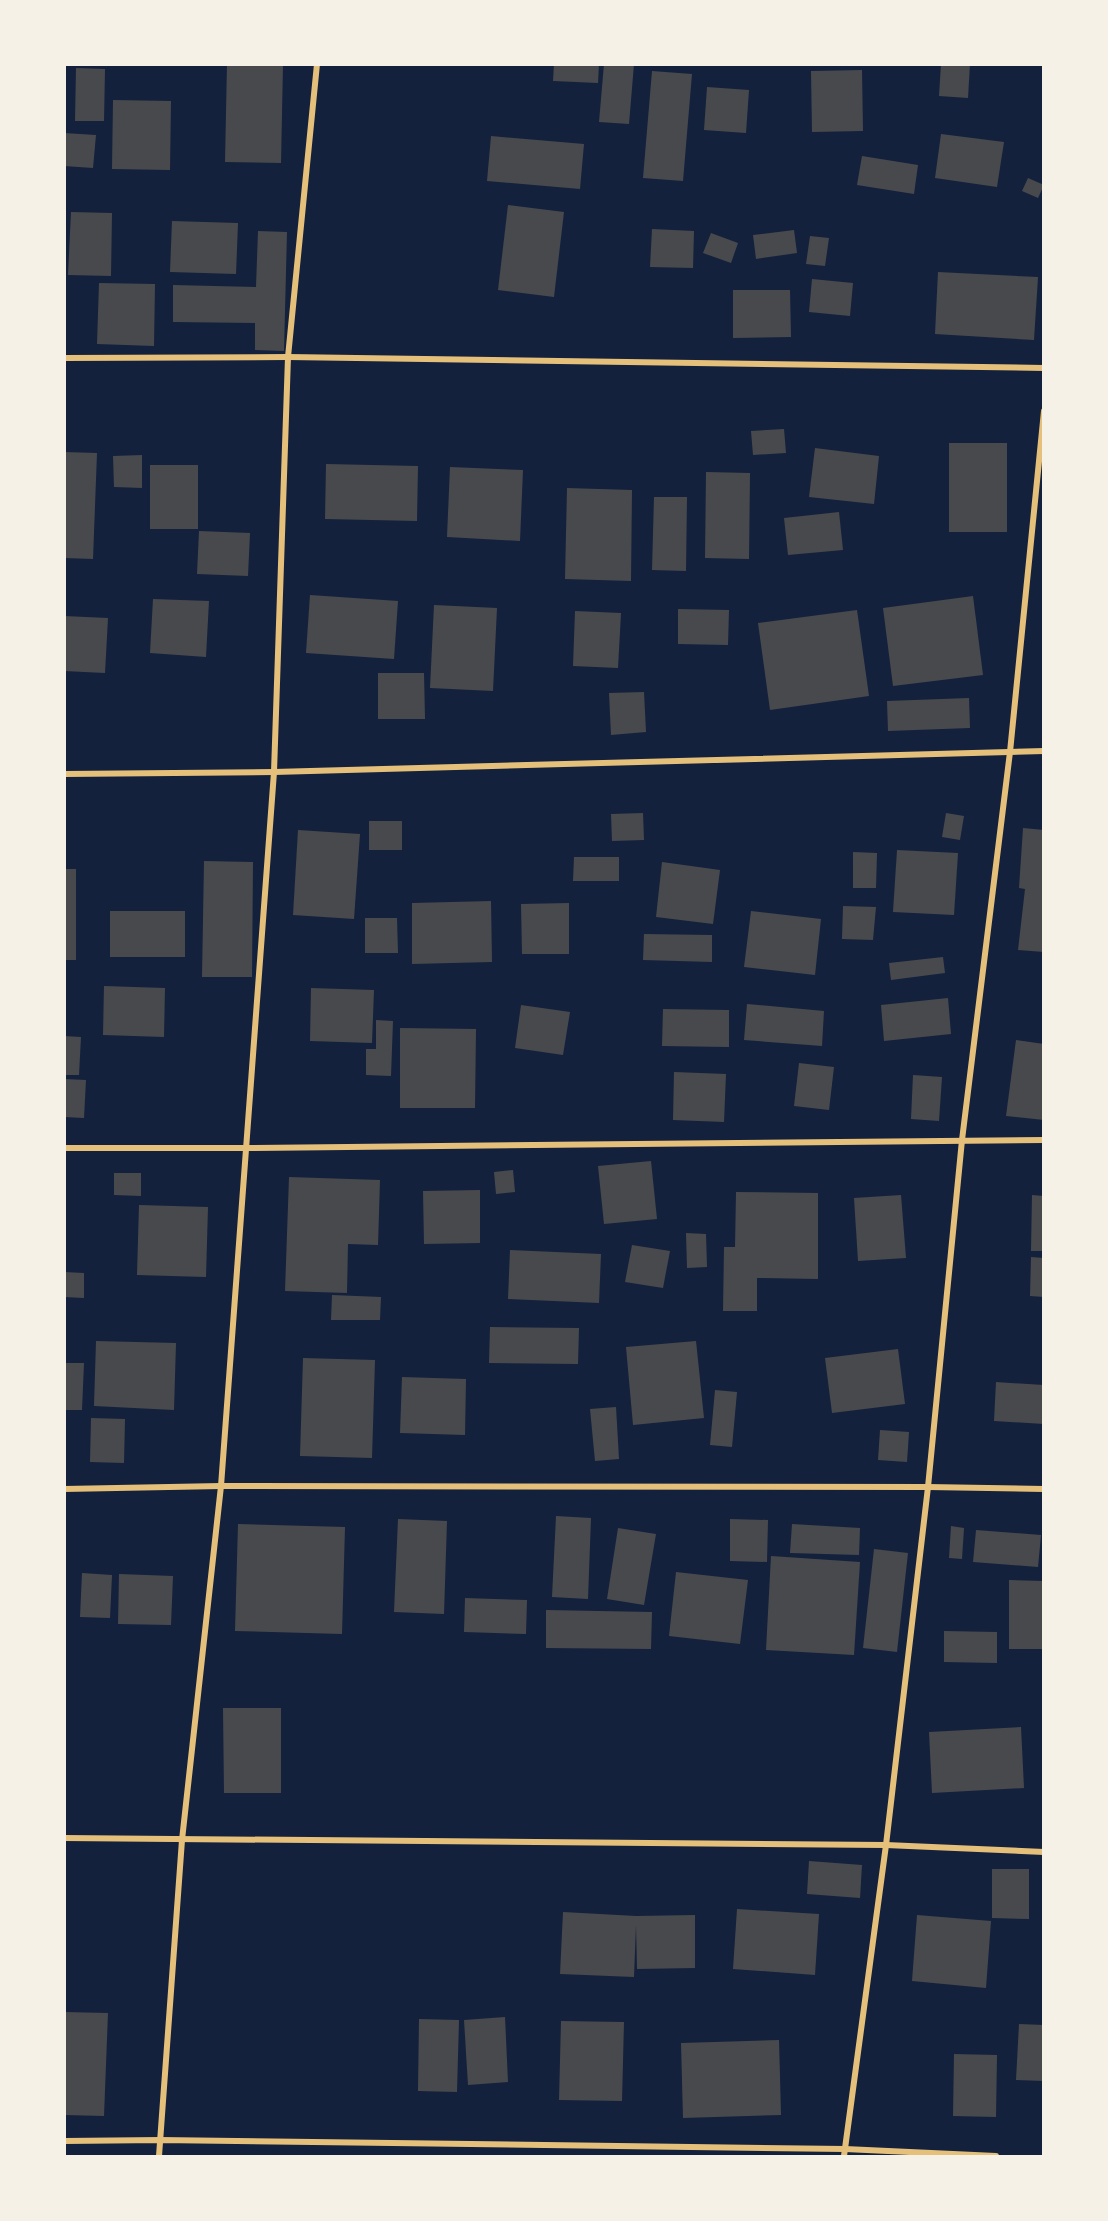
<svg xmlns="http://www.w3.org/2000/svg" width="1108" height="2221" viewBox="0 0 1108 2221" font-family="'Exo 2',sans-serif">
<rect width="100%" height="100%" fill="#14213d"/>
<g fill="#48494c">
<path d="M 227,64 L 283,64 L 281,163 L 225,162 Z"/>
<path d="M 554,64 L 599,64 L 598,83 L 553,81 Z"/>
<path d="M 604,64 L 634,64 L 629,124 L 599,122 Z"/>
<path d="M 941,64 L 970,64 L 968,98 L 939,96 Z"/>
<path d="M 76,68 L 105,69 L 104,121 L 75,121 Z"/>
<path d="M 862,70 L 863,131 L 812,132 L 811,71 Z"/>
<path d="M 652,71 L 692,74 L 683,181 L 643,178 Z"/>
<path d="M 707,87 L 749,90 L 746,133 L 704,130 Z"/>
<path d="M 113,100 L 171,101 L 170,170 L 112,169 Z"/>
<path d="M 64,133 L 96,135 L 93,168 L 64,166 Z"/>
<path d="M 941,134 L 1004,142 L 997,187 L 935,178 Z"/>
<path d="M 491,136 L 584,144 L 580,189 L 487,181 Z"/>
<path d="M 862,156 L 918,165 L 914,194 L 857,185 Z"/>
<path d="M 1028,178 L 1044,185 L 1038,198 L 1022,191 Z"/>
<path d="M 508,205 L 564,212 L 554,297 L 498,290 Z"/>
<path d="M 71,212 L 112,213 L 111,276 L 68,275 Z"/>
<path d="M 172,221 L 238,223 L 236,274 L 170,272 Z"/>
<path d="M 652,229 L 694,231 L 693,268 L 650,267 Z"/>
<path d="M 794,230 L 797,253 L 756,259 L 753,235 Z"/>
<path d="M 258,231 L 287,232 L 284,351 L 255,350 L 255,323 L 173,322 L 173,285 L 256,287 Z"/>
<path d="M 711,233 L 738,243 L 731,263 L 703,253 Z"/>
<path d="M 810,236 L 829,238 L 825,266 L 806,264 Z"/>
<path d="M 938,272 L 1038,277 L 1034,340 L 935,334 Z"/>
<path d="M 812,279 L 853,283 L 850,316 L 809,312 Z"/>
<path d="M 99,283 L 155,284 L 154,346 L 97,344 Z"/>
<path d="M 733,290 L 790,290 L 791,337 L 733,338 Z"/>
<path d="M 784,429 L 786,453 L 753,455 L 751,431 Z"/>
<rect x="949" y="443" width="58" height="89"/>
<path d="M 815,448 L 879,456 L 874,504 L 809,497 Z"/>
<path d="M 64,452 L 97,453 L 93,559 L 64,558 Z"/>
<path d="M 142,455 L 142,488 L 114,487 L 113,456 Z"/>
<path d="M 326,464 L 418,466 L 417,521 L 325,519 Z"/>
<rect x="150" y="465" width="48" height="64"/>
<path d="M 450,467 L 523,470 L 520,541 L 447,537 Z"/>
<path d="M 706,472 L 750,473 L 749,559 L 705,558 Z"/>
<path d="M 567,488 L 632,490 L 631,581 L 565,579 Z"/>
<path d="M 654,497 L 687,497 L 686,571 L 652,570 Z"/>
<path d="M 839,512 L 843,550 L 788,555 L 784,518 Z"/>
<path d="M 199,531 L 250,533 L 248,576 L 197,574 Z"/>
<path d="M 310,595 L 398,601 L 394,659 L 306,653 Z"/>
<path d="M 973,596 L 983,675 L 893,686 L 883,608 Z"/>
<path d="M 153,599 L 209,601 L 206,657 L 150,653 Z"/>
<path d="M 434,605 L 497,608 L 493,691 L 430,688 Z"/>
<path d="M 678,609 L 729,610 L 728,645 L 678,644 Z"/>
<path d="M 857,610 L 869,696 L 770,710 L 758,623 Z"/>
<path d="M 575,611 L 621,613 L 618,668 L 573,666 Z"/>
<path d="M 64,616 L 108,618 L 105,673 L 64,671 Z"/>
<path d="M 378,673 L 424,673 L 425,719 L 378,719 Z"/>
<path d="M 644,692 L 646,732 L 611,735 L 609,693 Z"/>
<path d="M 969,698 L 970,728 L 888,731 L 887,701 Z"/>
<path d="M 643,813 L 644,840 L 612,841 L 611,814 Z"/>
<path d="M 946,813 L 964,816 L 960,840 L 942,837 Z"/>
<rect x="369" y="821" width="33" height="29"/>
<path d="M 1023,828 L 1044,830 L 1044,952 L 1018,950 L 1025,889 L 1019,888 Z"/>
<path d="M 298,830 L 360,834 L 354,919 L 293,915 Z"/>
<path d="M 897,850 L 958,853 L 954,915 L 893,912 Z"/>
<path d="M 853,852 L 877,853 L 876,888 L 853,888 Z"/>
<path d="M 574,857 L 619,857 L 619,881 L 573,881 Z"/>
<path d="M 204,861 L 253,862 L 252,977 L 202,977 Z"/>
<path d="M 662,862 L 720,870 L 713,924 L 656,917 Z"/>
<rect x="64" y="869" width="12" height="91"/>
<path d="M 491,901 L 492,962 L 412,964 L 412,903 Z"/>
<path d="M 569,903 L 569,954 L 522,954 L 521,904 Z"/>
<path d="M 843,906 L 876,907 L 873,940 L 842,939 Z"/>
<rect x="110" y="911" width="75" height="46"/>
<path d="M 751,911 L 821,919 L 815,975 L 744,967 Z"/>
<path d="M 365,918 L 397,918 L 398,953 L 365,953 Z"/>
<path d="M 644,934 L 712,935 L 712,962 L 643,960 Z"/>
<path d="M 943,957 L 945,973 L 891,980 L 889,963 Z"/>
<path d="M 104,986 L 165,988 L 164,1037 L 103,1035 Z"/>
<path d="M 311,988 L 374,990 L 372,1043 L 310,1041 Z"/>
<path d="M 948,998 L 951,1034 L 884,1041 L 881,1005 Z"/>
<path d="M 747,1004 L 824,1011 L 822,1046 L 744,1040 Z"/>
<path d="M 521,1005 L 570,1012 L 563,1055 L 515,1048 Z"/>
<path d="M 663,1009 L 729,1010 L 729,1047 L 662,1046 Z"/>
<path d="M 376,1020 L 393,1021 L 391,1076 L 366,1075 L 366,1049 L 376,1049 Z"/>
<path d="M 400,1028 L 476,1029 L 475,1108 L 400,1108 Z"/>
<path d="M 64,1036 L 81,1037 L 79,1075 L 64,1075 Z"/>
<path d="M 1016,1040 L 1044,1044 L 1044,1120 L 1006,1116 Z"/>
<path d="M 799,1063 L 834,1067 L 829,1110 L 794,1106 Z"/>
<path d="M 674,1072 L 726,1074 L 724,1122 L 673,1120 Z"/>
<path d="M 913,1075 L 942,1077 L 939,1121 L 911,1119 Z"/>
<path d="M 64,1079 L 86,1080 L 84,1118 L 64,1117 Z"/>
<path d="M 651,1161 L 657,1219 L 604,1224 L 598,1166 Z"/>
<path d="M 513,1170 L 515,1192 L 496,1194 L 494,1172 Z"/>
<path d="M 114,1173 L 141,1173 L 141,1196 L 114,1195 Z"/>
<path d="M 289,1177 L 380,1180 L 378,1245 L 348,1244 L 347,1293 L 285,1291 Z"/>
<path d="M 480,1190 L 480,1243 L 424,1244 L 423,1191 Z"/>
<path d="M 736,1192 L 818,1193 L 818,1279 L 757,1278 L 757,1311 L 723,1311 L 724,1247 L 735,1247 Z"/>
<path d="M 901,1195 L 906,1258 L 858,1261 L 854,1198 Z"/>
<path d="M 1032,1195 L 1044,1196 L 1044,1251 L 1031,1251 Z"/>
<path d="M 139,1205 L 208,1207 L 206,1277 L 137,1275 Z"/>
<path d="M 686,1233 L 706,1234 L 707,1267 L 687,1268 Z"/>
<path d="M 632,1245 L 670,1251 L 663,1288 L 625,1282 Z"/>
<path d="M 510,1250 L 601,1254 L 599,1303 L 508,1299 Z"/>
<path d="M 1031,1257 L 1044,1258 L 1044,1297 L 1030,1296 Z"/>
<path d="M 64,1272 L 84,1273 L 84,1298 L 64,1297 Z"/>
<path d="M 332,1295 L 381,1297 L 380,1320 L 331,1320 Z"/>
<path d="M 490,1327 L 579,1328 L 578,1364 L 489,1363 Z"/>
<path d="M 96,1341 L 176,1343 L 174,1410 L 94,1406 Z"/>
<path d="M 696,1341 L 704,1418 L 633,1425 L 626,1347 Z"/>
<path d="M 898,1349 L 905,1404 L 832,1413 L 825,1358 Z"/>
<path d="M 303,1358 L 375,1360 L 372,1458 L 300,1456 Z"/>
<path d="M 64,1363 L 84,1363 L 82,1410 L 64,1410 Z"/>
<path d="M 402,1377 L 466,1379 L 465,1435 L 400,1433 Z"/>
<path d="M 996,1382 L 1044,1385 L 1044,1424 L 994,1421 Z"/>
<path d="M 715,1390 L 737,1392 L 732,1447 L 710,1445 Z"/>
<path d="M 616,1407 L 619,1459 L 595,1461 L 590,1409 Z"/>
<path d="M 91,1418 L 125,1419 L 124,1463 L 90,1462 Z"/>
<path d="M 880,1430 L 909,1432 L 907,1462 L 878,1460 Z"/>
<path d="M 556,1516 L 591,1518 L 588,1599 L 552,1597 Z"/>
<path d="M 398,1519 L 447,1521 L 444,1614 L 394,1612 Z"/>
<path d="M 730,1519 L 768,1520 L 767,1562 L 730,1561 Z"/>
<path d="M 238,1524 L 345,1527 L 342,1634 L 235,1631 Z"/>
<path d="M 792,1524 L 860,1528 L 859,1555 L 790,1553 Z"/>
<path d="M 951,1526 L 964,1528 L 962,1559 L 949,1558 Z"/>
<path d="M 618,1528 L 656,1534 L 644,1605 L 607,1599 Z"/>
<path d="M 976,1530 L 1041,1535 L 1038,1567 L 973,1562 Z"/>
<path d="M 874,1549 L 908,1553 L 897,1652 L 863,1648 Z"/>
<path d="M 771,1556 L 860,1562 L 854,1655 L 766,1650 Z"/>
<path d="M 676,1572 L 748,1580 L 740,1644 L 669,1636 Z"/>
<path d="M 82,1573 L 112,1575 L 110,1618 L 80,1617 Z"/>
<path d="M 119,1574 L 173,1576 L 171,1625 L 118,1624 Z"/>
<path d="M 1009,1580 L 1044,1581 L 1044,1649 L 1009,1649 Z"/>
<path d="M 465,1598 L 527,1600 L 526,1634 L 464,1632 Z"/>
<path d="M 546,1610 L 652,1612 L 651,1649 L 546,1648 Z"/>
<path d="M 944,1631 L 997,1632 L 997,1663 L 944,1662 Z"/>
<path d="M 223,1708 L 281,1708 L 281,1793 L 224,1793 Z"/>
<path d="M 1021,1727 L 1024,1788 L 932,1793 L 929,1732 Z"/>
<path d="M 809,1861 L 862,1865 L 860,1898 L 807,1894 Z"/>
<path d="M 992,1869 L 1029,1869 L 1029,1919 L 992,1918 Z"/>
<path d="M 737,1909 L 819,1914 L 815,1975 L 733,1969 Z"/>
<path d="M 563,1912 L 636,1916 L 695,1915 L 695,1968 L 637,1969 L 636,1925 L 634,1977 L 560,1974 Z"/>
<path d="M 917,1915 L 991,1921 L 986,1988 L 912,1981 Z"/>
<path d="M 64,2012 L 108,2013 L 104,2116 L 64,2115 Z"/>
<path d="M 505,2017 L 508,2082 L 468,2085 L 464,2020 Z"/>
<path d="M 419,2019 L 459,2020 L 457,2092 L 418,2091 Z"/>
<path d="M 561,2021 L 624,2022 L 622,2101 L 559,2100 Z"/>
<path d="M 1019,2024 L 1044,2025 L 1044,2081 L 1016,2080 Z"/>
<path d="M 779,2040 L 781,2115 L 683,2118 L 681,2043 Z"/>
<path d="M 954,2054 L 997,2055 L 996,2117 L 953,2116 Z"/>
</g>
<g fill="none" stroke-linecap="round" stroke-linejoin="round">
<g stroke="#e5c07b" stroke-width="6">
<path d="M 64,358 L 288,357 L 1044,368"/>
<path d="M 64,774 L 274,772 L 1044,751"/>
<path d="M 64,1148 L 246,1148 L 1044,1140"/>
<path d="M 64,1489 L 221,1486 L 928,1487 L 1044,1489"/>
<path d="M 64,1838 L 886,1845 L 1044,1852"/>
<path d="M 64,2141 L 160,2140 L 845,2149 L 996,2156"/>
<path d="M 159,2156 L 182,1840 L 221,1486 L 274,772 L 288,357 L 317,64"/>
<path d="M 844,2156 L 886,1845 L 928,1487 L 962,1140 L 1010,752 L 1044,411"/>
</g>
</g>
<rect width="1108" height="2221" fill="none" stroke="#f6f1e7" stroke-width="132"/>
</svg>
